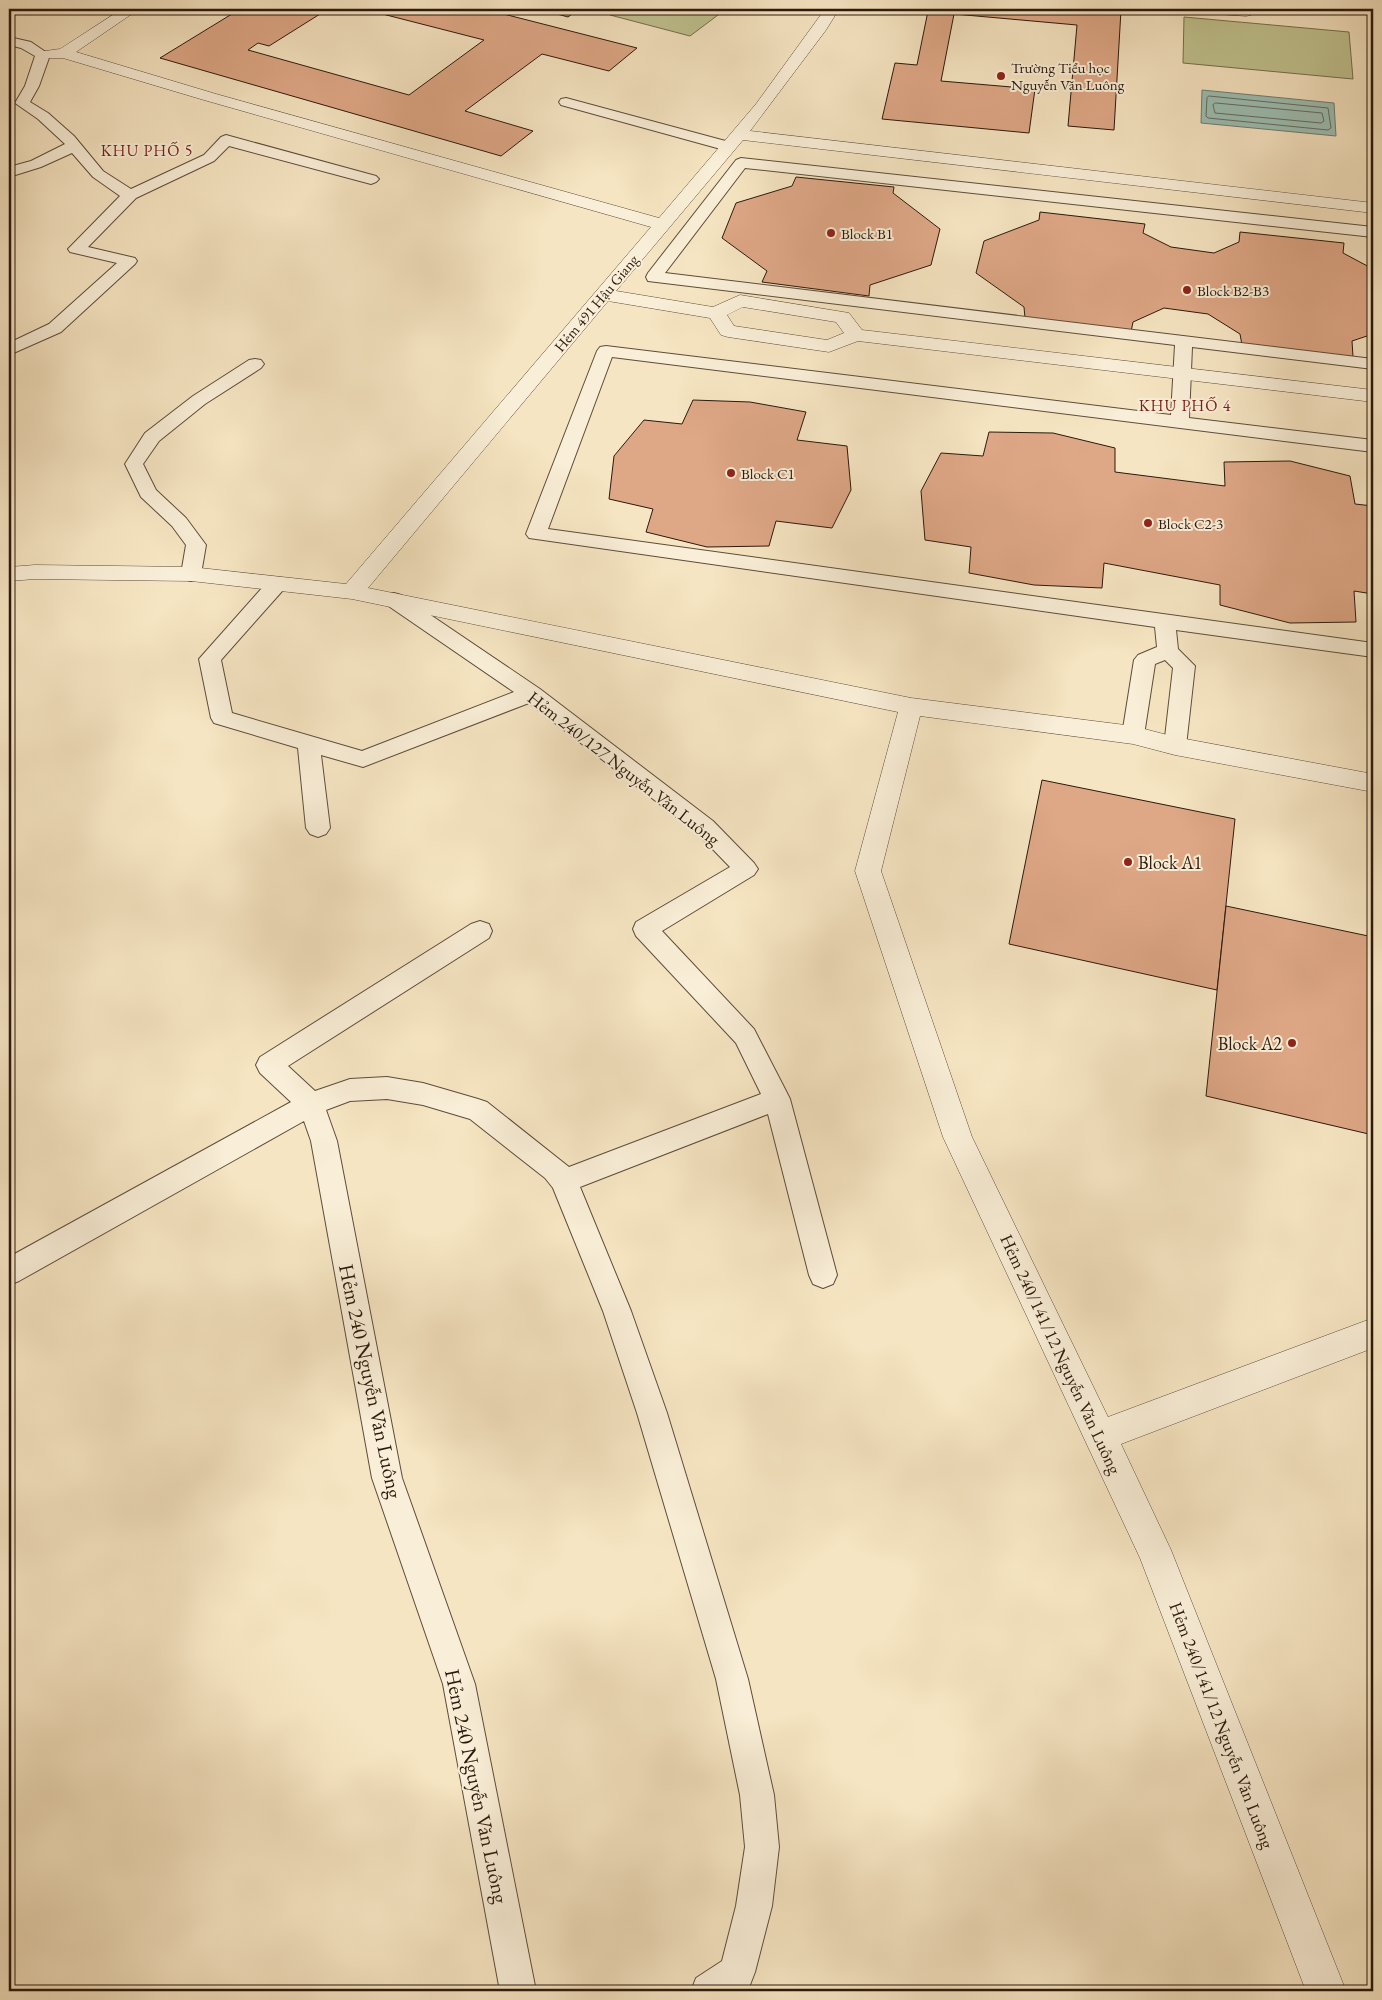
<svg xmlns="http://www.w3.org/2000/svg" width="1382" height="2000" viewBox="0 0 1382 2000" font-family="'EB Garamond',serif">
<rect width="100%" height="100%" fill="#f6e5c2"/>
<filter id="stains"><feTurbulence type="fractalNoise" baseFrequency=".004" numOctaves="4"/><feColorMatrix values="0 0 0 0 .2 0 0 0 0 .09 0 0 0 0 .02 0 0 0 .5 -.17"/></filter>
<radialGradient id="worn" r=".72"><stop offset=".6" stop-color="#630" stop-opacity="0"/><stop offset="1" stop-color="#630" stop-opacity=".3"/></radialGradient>
<g fill="#c0c390" stroke="#766e4e">
<path d="M 619,9 L 726,9 L 690,36 L 610,15 Z"/>
<path d="M 1184,17 L 1349,32 L 1353,79 L 1183,63 Z"/>
</g>
<path fill="#9dbfb4" stroke="#6f7d71" d="M 1202,90 L 1334,103 L 1336,136 L 1201,123 Z"/>
<g fill="none" stroke-linecap="round" stroke-linejoin="round">
<g stroke="#646c60" stroke-width="1">
<path d="M 1209,96 L 1328,108 L 1331,128 L 1328,130 L 1208,118 L 1206,116 L 1207,98 Z"/>
<path d="M 1216,103 L 1322,113 L 1324,121 L 1321,123 L 1215,113 L 1213,105 Z"/>
</g>
</g>
<g fill="#dea786" stroke="#2b190d">
<path d="M 240,9 L 328,9 L 269,46 L 258,43 L 248,50 L 409,95 L 484,40 L 363,9 L 484,9 L 637,48 L 609,71 L 542,54 L 465,111 L 533,131 L 501,156 L 160,58 Z"/>
<path d="M 539,9 L 579,9 L 568,17 Z"/>
<path d="M 915,9 L 1121,10 L 1114,130 L 1068,126 L 1077,25 L 954,14 L 941,81 L 1035,89 L 1029,133 L 882,119 L 895,63 L 917,65 L 928,11 Z"/>
<path d="M 796,177 L 894,187 L 893,193 L 940,229 L 931,265 L 870,285 L 869,296 L 762,282 L 767,271 L 722,238 L 736,203 L 792,186 Z"/>
<path d="M 1040,212 L 1145,224 L 1143,233 L 1171,247 L 1214,253 L 1239,242 L 1240,232 L 1344,243 L 1343,253 L 1373,269 L 1373,334 L 1352,341 L 1353,357 L 1242,345 L 1240,334 L 1208,314 L 1164,308 L 1133,322 L 1131,332 L 1025,318 L 1024,307 L 976,273 L 984,241 L 1039,220 Z"/>
<path d="M 693,400 L 750,402 L 806,412 L 797,440 L 847,446 L 851,490 L 832,528 L 776,521 L 769,546 L 707,547 L 646,532 L 653,509 L 609,499 L 614,456 L 644,420 L 682,424 Z"/>
<path d="M 989,432 L 1053,433 L 1115,448 L 1115,472 L 1225,486 L 1224,462 L 1290,461 L 1350,476 L 1355,504 L 1373,506 L 1373,594 L 1354,591 L 1356,622 L 1290,623 L 1220,605 L 1220,585 L 1104,563 L 1102,588 L 1034,585 L 969,573 L 971,547 L 925,540 L 921,491 L 941,453 L 983,456 Z"/>
<path d="M 1042,780 L 1235,819 L 1217,990 L 1009,944 Z"/>
<path d="M 1226,906 L 1373,937 L 1373,1135 L 1206,1096 Z"/>
</g>
<g fill="none" stroke-linecap="round" stroke-linejoin="round">
<g stroke="#5e4c3a" stroke-width="2">
<g id="service">
<path d="M 9,37 L 31,42 L 50,55 L 39,86 L 30,102 L 48,113 L 74,136 L 103,171 L 131,189 L 204,155 L 221,137 L 226,135 L 376,176 L 379,179 L 376,182 L 371,184 L 229,146 L 214,161 L 136,198 L 88,247 L 135,258 L 137,261 L 135,264 L 61,332 L 9,355 L 9,343 L 49,324 L 117,263 L 70,252 L 68,249 L 120,196 L 93,177 L 72,153 L 41,167 L 9,177 L 9,167 L 31,161 L 65,144 L 38,119 L 15,103 L 25,86 L 35,56 L 21,48 L 9,45 Z"/>
<path d="M 566,98 L 733,143 L 736,146 L 733,149 L 728,151 L 561,105 L 559,102 L 561,99 Z"/>
<path d="M 741,158 L 1373,227 L 1373,237 L 745,168 L 665,273 L 1373,359 L 1373,369 L 1192,347 L 1189,418 L 1373,440 L 1373,452 L 612,357 L 548,529 L 1373,643 L 1373,657 L 1176,630 L 1178,649 L 1195,666 L 1186,746 L 1183,752 L 1175,754 L 1167,752 L 1164,746 L 1173,668 L 1165,660 L 1155,664 L 1144,735 L 1141,741 L 1133,743 L 1125,741 L 1122,735 L 1134,660 L 1138,655 L 1157,647 L 1155,627 L 529,538 L 526,534 L 597,351 L 600,347 L 606,346 L 1171,415 L 1175,345 L 648,281 L 646,277 L 648,273 L 736,160 Z"/>
<path d="M 255,359 L 261,360 L 264,364 L 261,368 L 205,404 L 159,441 L 143,464 L 156,490 L 186,518 L 206,545 L 201,574 L 198,579 L 191,581 L 184,579 L 181,574 L 186,545 L 172,526 L 141,497 L 125,464 L 145,433 L 193,396 L 249,360 Z"/>
<path d="M 277,577 L 284,579 L 287,584 L 284,589 L 221,660 L 232,713 L 362,751 L 514,692 L 387,605 L 384,600 L 387,595 L 394,593 L 401,595 L 540,689 L 713,821 L 754,863 L 758,869 L 754,875 L 662,931 L 754,1029 L 786,1091 L 790,1099 L 837,1275 L 833,1284 L 823,1288 L 813,1284 L 809,1275 L 768,1114 L 580,1187 L 631,1311 L 667,1413 L 748,1679 L 774,1795 L 779,1847 L 772,1906 L 755,1972 L 750,1985 L 740,1991 L 691,1991 L 696,1978 L 722,1961 L 736,1906 L 745,1847 L 740,1795 L 716,1679 L 637,1413 L 603,1311 L 553,1188 L 545,1178 L 470,1119 L 423,1105 L 387,1099 L 350,1101 L 326,1110 L 337,1141 L 402,1478 L 475,1684 L 536,1991 L 500,1991 L 443,1684 L 372,1478 L 311,1141 L 304,1121 L 19,1281 L 9,1285 L 9,1257 L 291,1102 L 260,1073 L 256,1065 L 260,1057 L 471,924 L 480,921 L 489,924 L 492,931 L 489,938 L 288,1066 L 315,1091 L 350,1079 L 387,1077 L 423,1083 L 478,1099 L 487,1102 L 569,1167 L 761,1094 L 736,1043 L 636,936 L 633,929 L 636,922 L 730,867 L 697,833 L 529,703 L 363,767 L 321,755 L 330,828 L 326,834 L 318,837 L 310,834 L 306,828 L 298,748 L 214,723 L 211,718 L 199,659 L 270,579 Z"/>
</g>
</g>
<g stroke="#5e4c3a" stroke-width="1">
<g id="minor">
<path d="M 122,9 L 139,9 L 76,52 L 216,94 L 659,218 L 756,104 L 825,9 L 839,9 L 826,30 L 750,131 L 1373,203 L 1373,213 L 743,140 L 616,291 L 713,307 L 740,295 L 849,313 L 862,330 L 1373,390 L 1373,402 L 858,341 L 829,352 L 728,337 L 721,335 L 710,318 L 608,301 L 368,588 L 911,698 L 1133,726 L 1175,737 L 1373,774 L 1373,792 L 1175,755 L 1133,744 L 920,716 L 881,871 L 972,1137 L 1108,1417 L 1373,1318 L 1373,1348 L 1121,1444 L 1171,1550 L 1346,1991 L 1306,1991 L 1140,1558 L 943,1137 L 855,871 L 898,712 L 352,599 L 191,581 L 35,579 L 9,581 L 9,567 L 35,565 L 191,567 L 346,584 L 651,227 L 204,100 L 63,58 L 38,58 L 35,55 L 38,52 L 60,49 ZM 743,307 L 836,322 L 844,333 L 827,340 L 734,326 L 727,315 Z"/>
<path d="M 1197,9 L 1251,9 L 1253,12 L 1251,15 L 1246,16 L 1204,13 L 1199,12 Z"/>
</g>
</g>
<use href="#service" fill="#f9eed7" fill-rule="evenodd"/>
<use href="#minor" fill="#f9eed7" fill-rule="evenodd"/>
</g>
<g fill="#8f2418" stroke="#f9eed7" stroke-width="2">
<circle cx="1001" cy="76" r="5"/>
<circle cx="831" cy="233" r="5"/>
<circle cx="1187" cy="290" r="5"/>
<circle cx="731" cy="473" r="5"/>
<circle cx="1148" cy="523" r="5"/>
<circle cx="1128" cy="862" r="5"/>
<circle cx="1292" cy="1043" r="5"/>
</g>
<g text-anchor="middle" dominant-baseline="central" stroke-width="4" stroke-linejoin="round" paint-order="stroke">
<g font-size="15" fill="#2b190d" stroke="#f9eed7" text-anchor="start">
<text x="1011" y="67">Trường Tiểu học<tspan x="1011" dy="17">Nguyễn Văn Luông</tspan></text>
<text x="841" y="233">Block B1</text>
<text x="1197" y="290">Block B2-B3</text>
<text x="741" y="473">Block C1</text>
<text x="1158" y="523">Block C2-3</text>
</g>
<g font-size="15" fill="#2b190d" stroke="#f9eed7">
<text transform="translate(596 303) rotate(-50)">Hẻm 491 Hậu Giang</text>
</g>
<g font-size="16" letter-spacing="1" fill="#7a1f14" stroke="#f9eed7">
<text x="147" y="150">KHU PHỐ 5</text>
<text x="1185" y="405">KHU PHỐ 4</text>
</g>
<g font-size="18" fill="#2b190d" stroke="#f9eed7">
<text transform="translate(624 768) rotate(38)">Hẻm 240/127 Nguyễn Văn Luông</text>
<text transform="translate(1061 1354) rotate(65)">Hẻm 240/141/12 Nguyễn Văn Luông</text>
<text transform="translate(1222 1725) rotate(69)">Hẻm 240/141/12 Nguyễn Văn Luông</text>
</g>
<g font-size="18" fill="#2b190d" stroke="#f9eed7" text-anchor="start">
<text x="1138" y="862">Block A1</text>
<text x="1282" y="1043" text-anchor="end">Block A2</text>
</g>
<g font-size="21" fill="#2b190d" stroke="#f9eed7">
<text transform="translate(371 1381) rotate(78)">Hẻm 240 Nguyễn Văn Luông</text>
<text transform="translate(477 1786) rotate(78)">Hẻm 240 Nguyễn Văn Luông</text>
</g>
</g>
<rect width="1382" height="2000" fill="none" stroke="#f6e5c2" stroke-width="30"/>
<rect x="10" y="10" width="1362" height="1980" fill="none" stroke="#2b190d" stroke-width="2.5"/>
<rect x="15" y="15" width="1352" height="1970" fill="none" stroke="#2b190d"/>
<rect width="100%" height="100%" filter="url(#stains)"/>
<rect width="100%" height="100%" fill="url(#worn)"/>
</svg>
